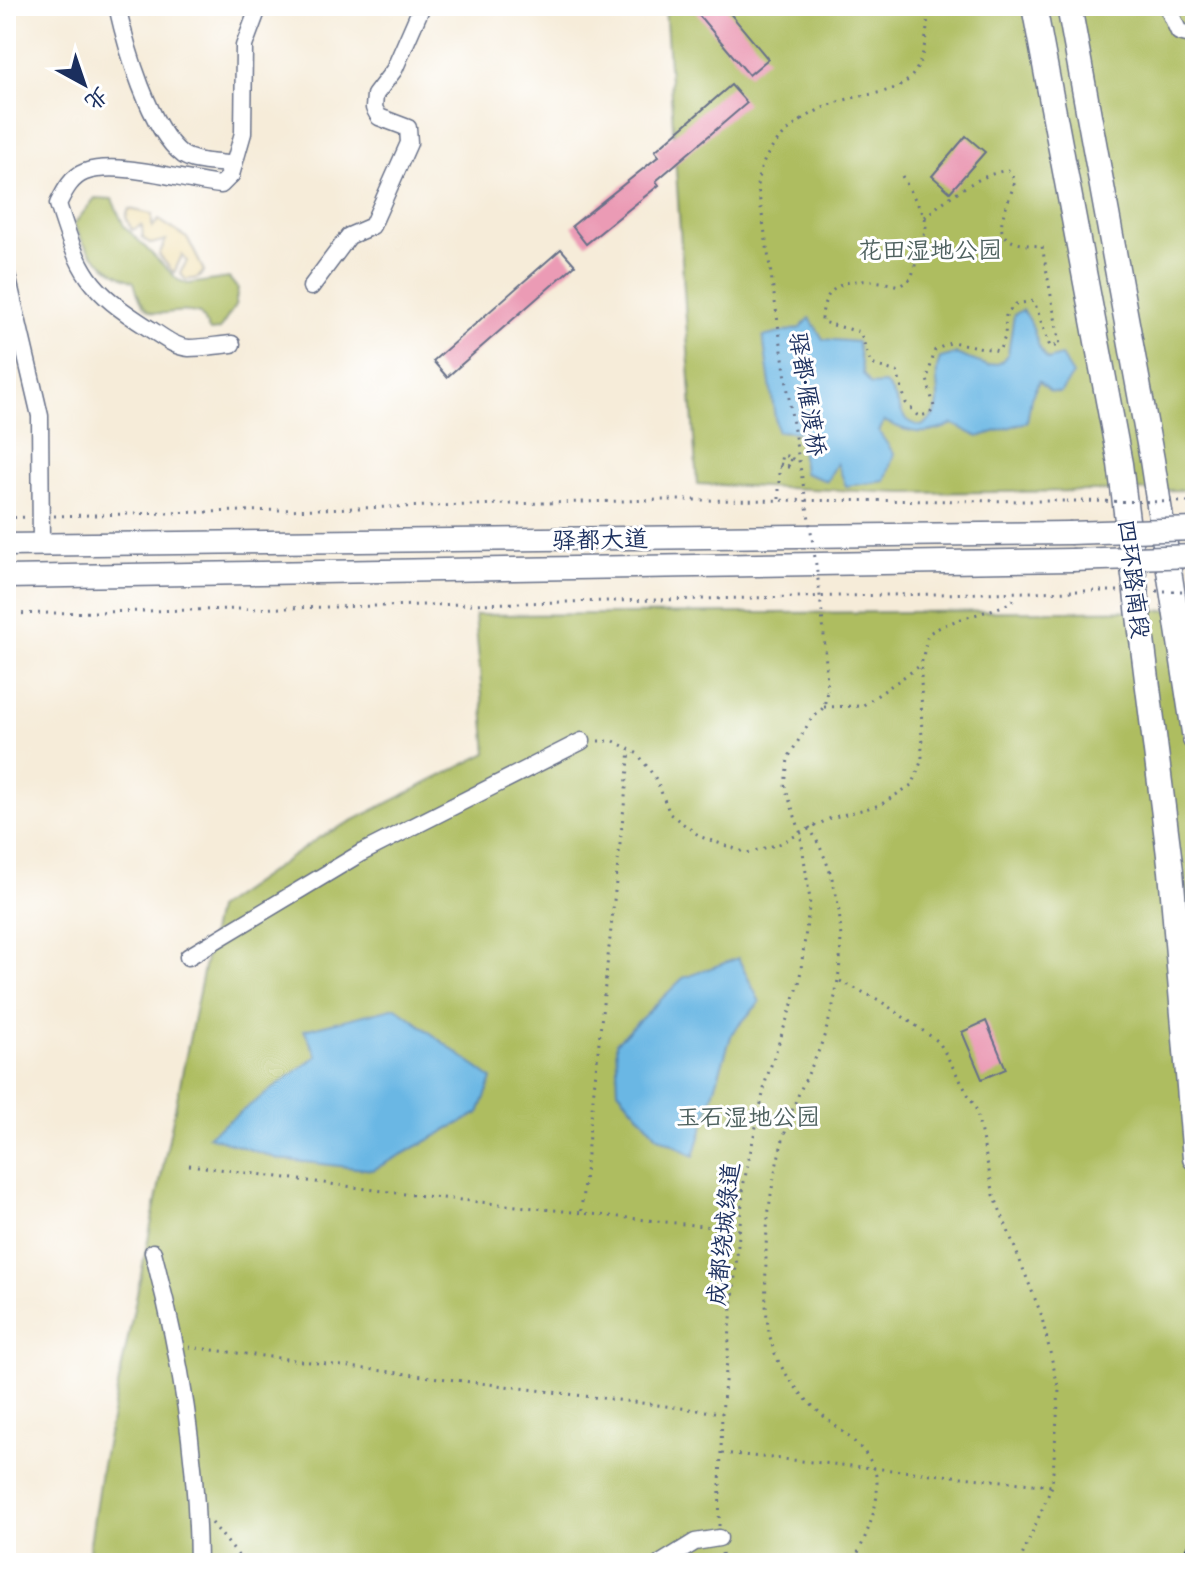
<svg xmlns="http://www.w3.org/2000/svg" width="1201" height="1569" viewBox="0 0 1201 1569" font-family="Itim,'LXGW WenKai TC',sans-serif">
<rect width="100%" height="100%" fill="#fff"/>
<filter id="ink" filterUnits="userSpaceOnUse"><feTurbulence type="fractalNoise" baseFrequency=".0125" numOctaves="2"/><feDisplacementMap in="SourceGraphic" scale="16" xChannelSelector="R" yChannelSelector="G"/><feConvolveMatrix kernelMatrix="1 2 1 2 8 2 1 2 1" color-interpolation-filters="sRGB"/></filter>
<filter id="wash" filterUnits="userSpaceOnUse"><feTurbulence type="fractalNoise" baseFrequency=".006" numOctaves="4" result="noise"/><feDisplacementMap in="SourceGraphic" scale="32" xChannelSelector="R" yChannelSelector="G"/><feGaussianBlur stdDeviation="1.8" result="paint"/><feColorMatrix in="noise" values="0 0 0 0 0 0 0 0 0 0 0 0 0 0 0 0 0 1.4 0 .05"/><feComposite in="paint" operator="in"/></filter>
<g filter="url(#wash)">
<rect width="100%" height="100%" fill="#f6ecd9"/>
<g fill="#aebd60" stroke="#64765f" stroke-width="2">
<path d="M 665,6 L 1195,6 L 1195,490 L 903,493 L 697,484 Z"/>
<path d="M 95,198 L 112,199 L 124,226 L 178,280 L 188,284 L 229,278 L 238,289 L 235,306 L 219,330 L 210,331 L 200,314 C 166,303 148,334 134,282 C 107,271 83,251 74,224 Z"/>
<path d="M 1195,610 L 1195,1563 L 87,1563 L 102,1464 L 216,909 L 320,837 L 487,753 L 475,615 Z"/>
</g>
<path fill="#eeda9e" stroke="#84847e" stroke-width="2" d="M 129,209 L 152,214 L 152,227 L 159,220 L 188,239 L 204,271 L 198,278 L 186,280 L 180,273 L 187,261 L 182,255 L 174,273 L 159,255 L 166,240 L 151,244 L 143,238 L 142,225 L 132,230 L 126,217 Z"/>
<g fill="#6bb7e4" stroke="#4373a1" stroke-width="2">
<path d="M 1022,310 C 1037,323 1033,346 1048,360 L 1061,356 L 1073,375 L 1060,393 L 1050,391 L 1039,381 L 1031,398 L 1027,422 L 978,437 L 953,424 C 926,437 911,434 884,421 L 879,432 L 894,454 L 885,481 L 846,486 L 837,463 L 827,481 L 804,473 L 799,432 L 777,431 L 763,337 L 800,328 L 810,318 L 823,339 L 857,342 L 863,374 L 871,385 L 885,384 C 902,398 896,423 922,426 C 952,406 929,386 940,358 L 956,354 L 988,366 L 1000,363 L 1008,354 L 1014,315 Z"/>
<path d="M 738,958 L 760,1002 L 732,1033 L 694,1156 L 657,1136 L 618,1090 L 616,1043 L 683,978 Z"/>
<path d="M 396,1007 L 492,1079 L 479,1113 L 373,1170 L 279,1159 L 208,1136 L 317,1056 L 304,1030 Z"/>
</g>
<g id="blocks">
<g fill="#eb9bb5">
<path d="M 691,6 L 724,6 L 768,59 L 749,75 Z"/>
<path d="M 731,85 L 747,103 L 656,181 L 659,185 L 586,244 L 572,226 L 659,156 L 655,151 Z"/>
<path d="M 966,136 L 985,152 L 950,192 L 932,176 Z"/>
<path d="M 561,249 L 575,265 L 447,377 L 433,361 Z"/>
<path d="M 986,1021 L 1006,1069 L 982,1079 L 962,1032 Z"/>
</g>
</g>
</g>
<g filter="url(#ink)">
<use href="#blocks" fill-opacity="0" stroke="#687189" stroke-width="2"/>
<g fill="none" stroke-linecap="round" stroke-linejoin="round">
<g stroke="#687189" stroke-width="19">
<g id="minor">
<path d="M 117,6 C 126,46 149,129 183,155 C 195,163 213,162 226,164 L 231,175 L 221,185 C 183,181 119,160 85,172 C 71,177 64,192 58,204 C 80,274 87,289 150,329 C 162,336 174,347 189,348 C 203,348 218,345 232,344"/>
<path d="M 1167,6 L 1179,32 L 1195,36"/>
<path d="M 231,175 L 243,133 L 244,46 L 259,6"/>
<path d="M 6,271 L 40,416 L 41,544"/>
<path d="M 311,287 L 349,236 L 372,226 L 409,143 L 408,128 L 379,117 L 374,108 L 375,95 L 394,70 L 422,6"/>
<path d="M 188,957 L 361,853 L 582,741"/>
<path d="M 153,1252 C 181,1357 197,1455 198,1563"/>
<path d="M 661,1563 L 695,1542 L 719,1538"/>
</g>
</g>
<g stroke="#687189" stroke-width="25">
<g id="major">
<path d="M 6,545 L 1069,533"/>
<path d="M 6,577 L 1072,560"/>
</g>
</g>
<g stroke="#687189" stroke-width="27">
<g id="highway">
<path d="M 1034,6 L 1120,464 L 1171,871 L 1195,1158"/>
<path d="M 1069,6 L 1152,460 L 1195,739"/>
</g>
</g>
<g stroke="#687189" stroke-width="3" stroke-dasharray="2 6" stroke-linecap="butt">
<path d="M 802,120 C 872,71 926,126 928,6"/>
<path d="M 902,176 L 925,217 L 926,228 L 911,279 L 899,286 C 865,277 821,274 822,322 L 860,332 L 871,364 L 897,372 L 906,403 L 918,416 L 930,414 L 934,407 L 927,379 L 935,350 L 952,342 L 999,351 L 1005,337 L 1006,314 L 1016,304 L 1034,301 L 1050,347 L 1060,345 L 1042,246 C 982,244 1003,221 1015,181 L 1008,170 C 978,175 948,197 925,217"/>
<path d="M 779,499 L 779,467 L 789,467 L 791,457 L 782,455 L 780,464"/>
<path d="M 54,516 L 659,500 L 1066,501"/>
<path d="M 6,518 L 27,517"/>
<path d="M 6,614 L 1076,591"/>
<path d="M 824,707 L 862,706 L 921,665"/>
<path d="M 598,741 L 614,741 L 638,754 L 656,779 L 670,814 L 701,837 L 747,853 L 779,844 L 831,818 L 880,805 L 913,784 L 922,759 L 921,665 L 928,634 C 954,617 984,615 1012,602 L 1015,594"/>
<path d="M 809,827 C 850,893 848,970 822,1042 C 813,1067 799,1089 791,1114 C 776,1158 767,1204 766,1251 C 766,1286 762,1332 780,1364 C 832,1456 920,1431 853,1563"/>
<path d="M 840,981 L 879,1000 L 939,1042 L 976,1109 L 994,1195 L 1041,1314 L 1059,1390 L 1052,1486 L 1019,1563"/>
<path d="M 189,1165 L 405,1194 L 740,1230"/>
<path d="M 581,1211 L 630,750"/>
<path d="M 189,1347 L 722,1413"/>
<path d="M 722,1453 L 1052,1486"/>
<path d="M 212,1523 L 244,1563"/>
<path d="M 719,1526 L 722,1413 L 744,1182 L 766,1080 L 799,984 L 810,900 L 800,831 L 785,787 L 788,758 L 810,721 L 824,707 L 827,691"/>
<path d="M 722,1553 L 724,1563"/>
</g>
<use href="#minor" stroke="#fff" stroke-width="16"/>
<use href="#major" stroke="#fff" stroke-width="22"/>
<use href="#highway" stroke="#fff" stroke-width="24"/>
<path stroke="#1b2f5e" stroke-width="4" stroke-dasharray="12 6" stroke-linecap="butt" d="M 1175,1563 L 1195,1538"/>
<g stroke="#687189" stroke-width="25" stroke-linecap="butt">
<g id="major-bridge">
<path d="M 1069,533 L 1195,529"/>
<path d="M 1072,560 L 1195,556"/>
</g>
</g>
<g stroke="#687189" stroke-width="3" stroke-dasharray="2 6" stroke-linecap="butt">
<path d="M 802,120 C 778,137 763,154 757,183 C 772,274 783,365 798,455 C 812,534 825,610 827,691"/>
<path d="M 780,464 L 788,466 L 792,459 L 799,458"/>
<path d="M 1066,501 L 1195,502"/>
<path d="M 1076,591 L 1195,591"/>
</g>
<use href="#major-bridge" stroke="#fff" stroke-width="22"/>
</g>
</g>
<g text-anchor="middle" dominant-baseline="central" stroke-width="6" stroke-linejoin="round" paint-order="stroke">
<g font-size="24" fill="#4e615f" stroke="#fff">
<text x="930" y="249">花田湿地公园</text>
<text x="748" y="1116">玉石湿地公园</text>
</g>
<g font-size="24" fill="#1b2f5e" stroke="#fff">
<text transform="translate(808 394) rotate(81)">驿都·雁渡桥</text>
<text transform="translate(600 539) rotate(-1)">驿都大道</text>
<text transform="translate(1134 579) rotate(83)">四环路南段</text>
<text transform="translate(723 1234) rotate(-84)">成都绕城绿道</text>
</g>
</g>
<rect width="1201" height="1569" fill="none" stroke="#fff" stroke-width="32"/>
<g transform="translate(84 84) rotate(140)" stroke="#ffffff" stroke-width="6" paint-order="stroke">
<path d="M0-6L14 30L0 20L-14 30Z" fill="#1b2f5e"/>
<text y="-12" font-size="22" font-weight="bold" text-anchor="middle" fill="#1b2f5e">北</text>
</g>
</svg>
